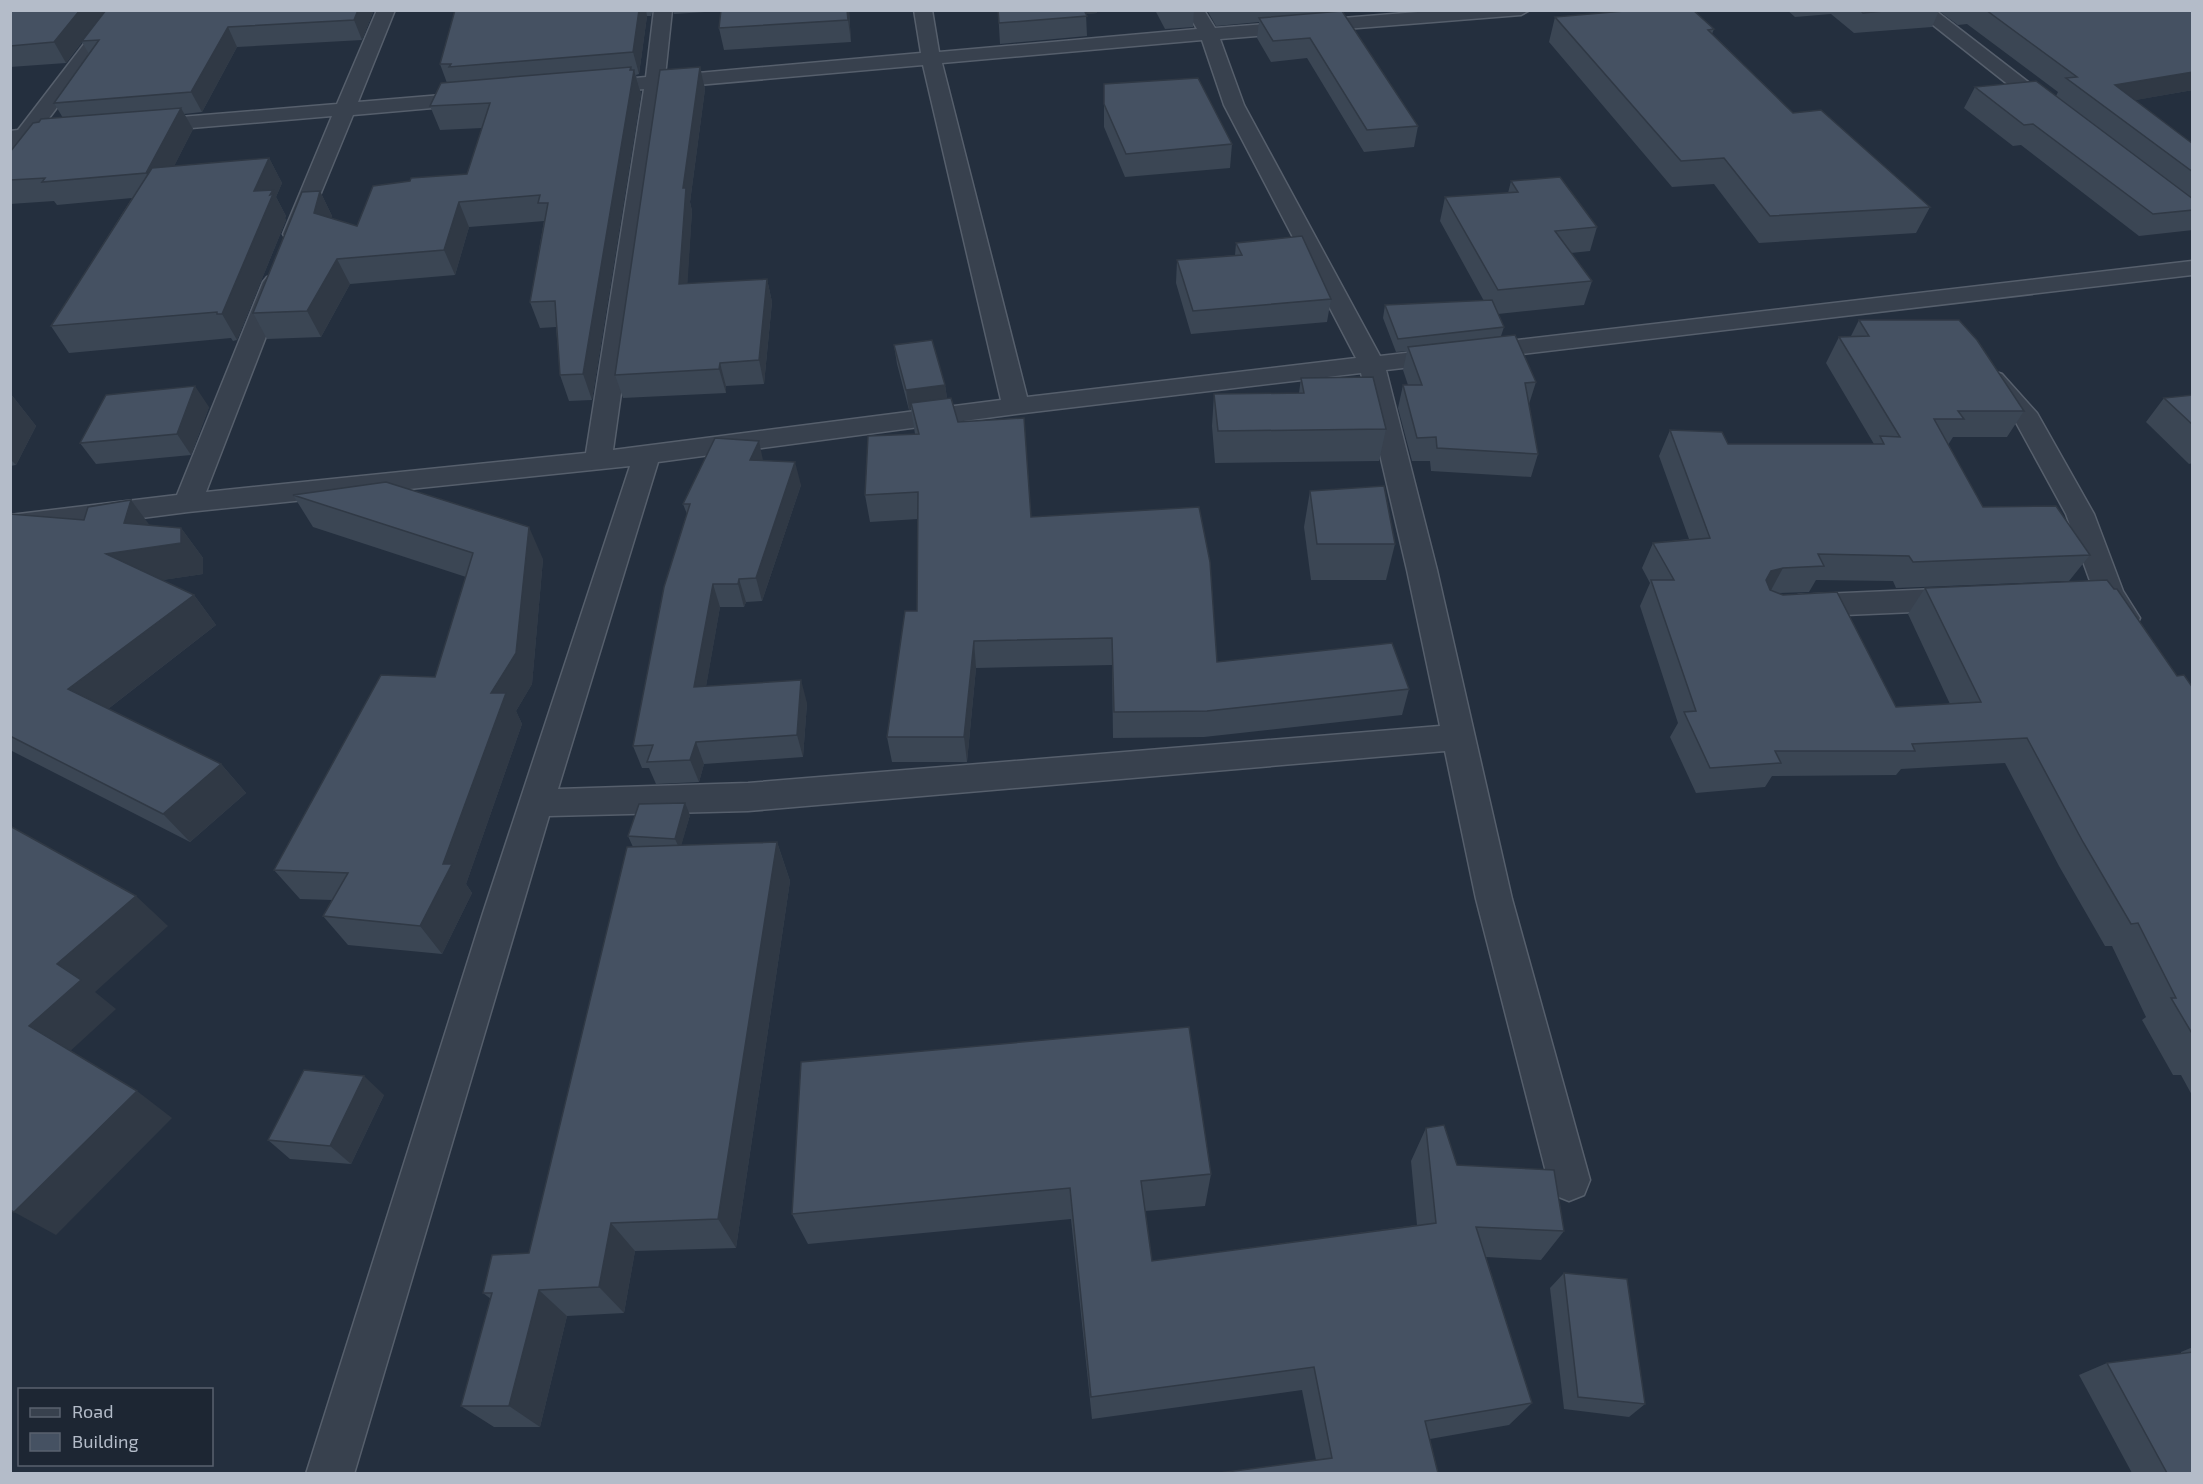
<svg xmlns="http://www.w3.org/2000/svg" width="2203" height="1484" viewBox="0 0 2203 1484" font-family="'Exo 2',sans-serif">
<rect width="100%" height="100%" fill="#242f3e"/>
<g fill="none" stroke-linecap="round" stroke-linejoin="round">
<g stroke="#565f6c" stroke-width="3">
<g id="minor">
<path d="M 110,10 L 129,10 L 41,129 L 68,127 L 75,129 L 78,133 L 75,137 L 31,142 L 24,150 L 10,151 L 10,131 L 18,130 Z"/>
<path d="M 377,10 L 395,10 L 358,102 L 478,92 L 485,94 L 488,98 L 485,102 L 478,104 L 353,115 L 302,239 L 294,241 L 286,239 L 283,234 L 332,116 L 144,132 L 137,130 L 134,126 L 137,122 L 144,120 L 337,104 Z"/>
<path d="M 654,10 L 672,10 L 665,76 L 921,53 L 914,10 L 932,10 L 939,52 L 1197,29 L 1186,10 L 1204,10 L 1215,28 L 1443,10 L 1530,10 L 1521,15 L 1220,39 L 1244,105 L 1380,356 L 2192,261 L 2192,275 L 1386,370 L 1437,570 L 1512,899 L 1590,1180 L 1584,1195 L 1569,1201 L 1554,1195 L 1548,1180 L 1476,899 L 1445,751 L 748,811 L 549,816 L 354,1474 L 306,1474 L 483,913 L 630,466 L 188,512 L 10,535 L 10,515 L 177,495 L 263,282 L 267,277 L 275,275 L 283,277 L 287,282 L 206,492 L 586,453 L 644,89 L 592,94 L 585,92 L 582,88 L 585,84 L 592,82 L 646,77 ZM 1202,40 L 1224,105 L 1356,358 L 1027,397 L 942,63 ZM 923,65 L 1001,400 L 613,450 L 664,88 ZM 1361,373 L 1407,570 L 1440,726 L 748,783 L 558,789 L 658,462 L 1016,414 Z"/>
<path d="M 1914,10 L 1935,10 L 2058,105 L 2061,109 L 2058,113 L 2044,113 Z"/>
<path d="M 1993,371 L 2002,374 L 2037,413 L 2094,514 L 2123,591 L 2140,618 L 2136,626 L 2125,629 L 2114,626 L 2094,592 L 2066,514 L 2013,417 L 1980,379 L 1984,374 Z"/>
<path d="M 1960,588 L 1971,591 L 1975,599 L 1971,607 L 1960,610 L 1799,617 L 1788,614 L 1784,606 L 1788,598 L 1799,595 Z"/>
</g>
</g>
<use href="#minor" fill="#38414e" fill-rule="evenodd"/>
</g>
<g fill="#3b4654">
<path d="M 10,10 L 374,10 L 362,40 L 237,47 L 202,112 L 184,114 L 193,129 L 174,166 L 269,158 L 282,183 L 276,197 L 286,216 L 285,218 L 286,220 L 237,340 L 233,341 L 231,338 L 69,353 L 51,326 L 132,198 L 57,205 L 54,201 L 10,204 L 10,180 L 39,122 L 63,118 L 54,103 L 89,54 L 82,42 L 66,63 L 10,67 Z"/>
<path d="M 455,10 L 653,10 L 651,16 L 647,16 L 639,74 L 636,75 L 641,94 L 592,400 L 569,401 L 560,375 L 556,327 L 540,328 L 530,302 L 544,221 L 469,227 L 455,275 L 350,284 L 321,337 L 267,339 L 253,313 L 320,191 L 332,216 L 331,218 L 357,226 L 467,174 L 482,128 L 440,130 L 430,106 L 447,83 L 440,64 Z"/>
<path d="M 673,10 L 849,10 L 851,42 L 724,50 L 719,28 L 721,11 L 674,14 Z"/>
<path d="M 998,10 L 1097,13 L 1086,14 L 1087,36 L 1000,44 Z"/>
<path d="M 1155,10 L 1194,10 L 1193,27 L 1165,29 Z"/>
<path d="M 1207,10 L 1332,10 L 1332,12 L 1418,126 L 1414,147 L 1364,152 L 1307,58 L 1271,62 L 1257,38 L 1259,22 L 1216,26 Z"/>
<path d="M 1603,10 L 1693,10 L 1714,29 L 1712,34 L 1793,113 L 1930,207 L 1916,233 L 1759,243 L 1714,184 L 1672,187 L 1549,42 L 1555,17 L 1606,13 Z"/>
<path d="M 1787,10 L 2193,10 L 2193,90 L 2135,100 L 2193,144 L 2193,230 L 2139,236 L 2021,145 L 2013,146 L 1964,108 L 1975,87 L 2056,96 L 2058,92 L 1967,24 L 1958,25 L 1939,11 L 1932,27 L 1854,33 L 1831,14 L 1795,17 Z"/>
<path d="M 700,67 L 705,89 L 690,202 L 692,211 L 687,284 L 767,279 L 772,302 L 764,384 L 726,386 L 726,393 L 623,398 L 615,375 Z"/>
<path d="M 1104,84 L 1232,144 L 1230,168 L 1125,177 L 1104,127 Z"/>
<path d="M 1511,181 L 1597,227 L 1590,251 L 1571,253 L 1592,281 L 1584,305 L 1498,314 L 1504,327 L 1501,336 L 1536,382 L 1529,404 L 1538,454 L 1531,477 L 1431,471 L 1430,461 L 1412,461 L 1398,408 L 1403,385 L 1408,385 L 1403,370 L 1407,351 L 1396,352 L 1383,318 L 1385,305 L 1484,301 L 1440,221 L 1445,197 L 1508,193 Z"/>
<path d="M 1236,243 L 1331,299 L 1327,322 L 1191,334 L 1176,283 L 1177,260 L 1235,255 Z"/>
<path d="M 1859,320 L 2024,411 L 2007,437 L 1953,437 L 1948,445 L 1983,507 L 2090,555 L 2069,581 L 1896,588 L 1893,581 L 1816,580 L 1809,592 L 1779,593 L 1896,707 L 1950,704 L 1908,614 L 1925,588 L 2177,676 L 2193,688 L 2193,1097 L 2181,1075 L 2173,1075 L 2142,1020 L 2146,1017 L 2112,946 L 2105,946 L 2059,866 L 2005,763 L 1901,769 L 1896,775 L 1772,776 L 1765,787 L 1696,793 L 1670,737 L 1678,723 L 1640,606 L 1650,583 L 1642,568 L 1653,543 L 1689,539 L 1659,456 L 1670,430 L 1728,444 L 1874,444 L 1826,363 L 1839,337 L 1851,336 Z"/>
<path d="M 894,345 L 945,385 L 947,398 L 958,422 L 1031,517 L 1217,662 L 1409,689 L 1402,715 L 1204,737 L 1113,738 L 1112,665 L 976,668 L 967,762 L 892,762 L 887,737 L 917,611 L 918,519 L 870,522 L 865,495 L 915,434 L 911,409 L 909,410 L 897,364 Z"/>
<path d="M 1301,378 L 1386,429 L 1379,461 L 1215,463 L 1212,426 L 1214,394 L 1299,393 Z"/>
<path d="M 10,393 L 36,426 L 16,465 L 10,466 Z"/>
<path d="M 2193,395 L 2193,463 L 2189,464 L 2146,422 L 2164,398 Z"/>
<path d="M 209,407 L 191,455 L 96,464 L 80,443 Z"/>
<path d="M 763,461 L 801,485 L 762,601 L 746,602 L 744,607 L 720,607 L 706,686 L 807,703 L 803,757 L 704,764 L 699,782 L 656,784 L 649,768 L 642,768 L 633,746 L 687,514 L 683,504 Z"/>
<path d="M 1310,491 L 1395,544 L 1386,580 L 1311,580 L 1304,527 Z"/>
<path d="M 293,495 L 543,559 L 532,684 L 516,711 L 522,724 L 466,884 L 472,893 L 442,954 L 348,945 L 323,916 L 332,900 L 300,899 L 274,870 L 435,677 L 466,577 L 313,527 Z"/>
<path d="M 10,514 L 181,528 L 203,558 L 203,574 L 162,580 L 194,595 L 216,625 L 108,709 L 221,764 L 246,793 L 190,842 L 10,750 Z"/>
<path d="M 690,815 L 681,845 L 777,842 L 790,881 L 736,1248 L 635,1251 L 624,1313 L 567,1316 L 540,1427 L 494,1427 L 461,1406 L 491,1299 L 483,1293 L 529,1253 L 633,847 L 628,836 Z"/>
<path d="M 384,1095 L 351,1164 L 290,1159 L 268,1140 Z"/>
<path d="M 1426,1128 L 1457,1165 L 1564,1231 L 1541,1260 L 1486,1257 L 1532,1403 L 1509,1425 L 1430,1439 L 1438,1473 L 1316,1460 L 1302,1390 L 1092,1419 L 1071,1219 L 808,1244 L 792,1214 L 1211,1174 L 1205,1206 L 1145,1211 L 1152,1261 L 1417,1225 L 1411,1161 Z"/>
<path d="M 1564,1273 L 1645,1404 L 1629,1417 L 1564,1409 L 1550,1288 Z"/>
<path d="M 2193,1347 L 2193,1473 L 2132,1473 L 2079,1375 L 2107,1363 L 2181,1354 L 2181,1352 Z"/>
</g>
<g fill="#303945">
<path d="M 80,10 L 106,10 L 66,63 L 54,42 Z"/>
<path d="M 358,10 L 374,10 L 362,40 L 354,20 Z"/>
<path d="M 639,10 L 646,10 L 647,16 L 639,74 L 633,52 Z"/>
<path d="M 847,10 L 849,10 L 851,42 L 848,20 Z"/>
<path d="M 1078,10 L 1097,10 L 1097,13 L 1078,15 Z"/>
<path d="M 228,27 L 237,47 L 202,112 L 191,92 Z"/>
<path d="M 631,67 L 633,76 L 634,70 L 641,94 L 592,400 L 583,374 Z"/>
<path d="M 700,67 L 705,89 L 690,202 L 692,211 L 686,308 L 679,284 L 683,188 Z"/>
<path d="M 2193,72 L 2193,90 L 2102,106 L 2115,85 Z"/>
<path d="M 181,108 L 193,129 L 159,196 L 146,173 Z"/>
<path d="M 269,158 L 282,183 L 276,197 L 286,216 L 285,218 L 286,220 L 237,340 L 222,314 L 254,191 Z"/>
<path d="M 320,191 L 332,216 L 326,238 L 314,213 Z"/>
<path d="M 459,202 L 469,227 L 455,275 L 444,250 Z"/>
<path d="M 337,259 L 350,284 L 321,337 L 307,311 Z"/>
<path d="M 767,279 L 772,302 L 764,384 L 759,360 Z"/>
<path d="M 720,363 L 726,386 L 726,393 L 719,369 Z"/>
<path d="M 945,385 L 948,405 L 911,403 L 911,409 L 909,410 L 906,390 Z"/>
<path d="M 195,386 L 209,407 L 191,455 L 177,434 Z"/>
<path d="M 10,393 L 36,426 L 16,465 L 10,459 Z"/>
<path d="M 759,441 L 764,465 L 750,460 Z"/>
<path d="M 795,462 L 801,485 L 762,601 L 756,578 Z"/>
<path d="M 131,500 L 154,531 L 181,528 L 203,558 L 203,574 L 130,585 L 106,554 L 124,523 Z"/>
<path d="M 529,527 L 543,559 L 532,684 L 516,711 L 522,724 L 466,884 L 472,893 L 442,954 L 420,926 L 443,864 L 491,693 Z"/>
<path d="M 1783,568 L 1769,594 L 1757,597 L 1771,571 Z"/>
<path d="M 739,579 L 746,602 L 744,607 L 738,584 Z"/>
<path d="M 713,584 L 720,607 L 702,710 L 694,687 Z"/>
<path d="M 194,595 L 216,625 L 95,719 L 68,689 Z"/>
<path d="M 974,641 L 976,668 L 967,762 L 964,737 Z"/>
<path d="M 801,680 L 807,703 L 803,757 L 797,735 Z"/>
<path d="M 696,742 L 704,764 L 699,782 L 690,760 Z"/>
<path d="M 221,764 L 246,793 L 190,842 L 163,814 Z"/>
<path d="M 685,803 L 690,815 L 680,850 L 675,839 Z"/>
<path d="M 777,842 L 790,881 L 736,1248 L 718,1219 Z"/>
<path d="M 136,896 L 168,926 L 95,992 L 116,1009 L 67,1054 L 29,1026 L 57,964 Z"/>
<path d="M 364,1076 L 384,1095 L 351,1164 L 330,1146 Z"/>
<path d="M 137,1091 L 172,1118 L 56,1235 L 14,1212 Z"/>
<path d="M 611,1223 L 635,1251 L 624,1313 L 599,1287 Z"/>
<path d="M 539,1290 L 567,1316 L 540,1427 L 509,1406 Z"/>
</g>
<g fill="#455162" stroke="#303945" stroke-width="1.5">
<path d="M 10,10 L 80,10 L 54,42 L 10,46 Z"/>
<path d="M 106,10 L 358,10 L 354,20 L 228,27 L 191,92 L 54,103 L 99,40 L 82,41 Z"/>
<path d="M 455,10 L 639,10 L 633,52 L 449,67 L 451,64 L 440,64 Z"/>
<path d="M 721,10 L 847,10 L 848,20 L 719,28 Z"/>
<path d="M 998,10 L 1084,10 L 1087,16 L 999,23 Z"/>
<path d="M 1636,10 L 1693,10 L 1714,29 L 1708,30 L 1793,113 L 1821,110 L 1930,207 L 1770,216 L 1724,158 L 1681,161 L 1555,17 Z"/>
<path d="M 1860,10 L 1895,10 L 1863,13 Z"/>
<path d="M 1986,10 L 2193,10 L 2193,72 L 2115,85 L 2193,144 L 2193,172 L 2066,78 L 2077,77 Z"/>
<path d="M 1342,11 L 1418,126 L 1367,130 L 1310,38 L 1273,41 L 1259,18 Z"/>
<path d="M 631,67 L 630,70 L 634,70 L 583,374 L 560,375 L 555,301 L 530,302 L 548,203 L 538,203 L 540,195 L 459,202 L 444,250 L 337,259 L 307,311 L 253,313 L 302,192 L 320,191 L 314,213 L 357,226 L 373,186 L 410,181 L 411,178 L 467,174 L 490,103 L 430,106 L 441,83 Z"/>
<path d="M 700,67 L 683,188 L 686,188 L 679,284 L 767,279 L 759,360 L 720,363 L 719,369 L 615,375 L 660,70 Z"/>
<path d="M 1198,78 L 1232,144 L 1126,154 L 1104,104 L 1104,84 Z"/>
<path d="M 2036,81 L 2193,199 L 2193,210 L 2153,214 L 2033,124 L 2024,125 L 1975,87 Z"/>
<path d="M 181,108 L 146,173 L 42,182 L 45,178 L 10,180 L 10,152 L 33,123 L 39,122 L 41,119 Z"/>
<path d="M 269,158 L 254,191 L 273,190 L 270,195 L 273,194 L 222,314 L 217,314 L 217,312 L 51,326 L 152,168 Z"/>
<path d="M 1560,177 L 1597,227 L 1555,231 L 1592,281 L 1498,290 L 1445,197 L 1518,192 L 1511,181 Z"/>
<path d="M 1302,236 L 1331,299 L 1193,311 L 1177,260 L 1242,255 L 1236,243 Z"/>
<path d="M 1492,300 L 1504,327 L 1398,339 L 1385,305 Z"/>
<path d="M 1859,320 L 1959,320 L 1977,340 L 2024,411 L 1958,411 L 1964,419 L 1934,419 L 1983,507 L 2056,506 L 2090,555 L 1913,562 L 1909,556 L 1818,554 L 1824,566 L 1783,568 L 1771,571 L 1766,580 L 1770,590 L 1783,595 L 1837,592 L 1896,707 L 1981,702 L 1925,588 L 2107,580 L 2114,589 L 2117,589 L 2177,676 L 2184,675 L 2193,688 L 2193,1035 L 2171,998 L 2176,998 L 2138,923 L 2131,924 L 2083,842 L 2027,738 L 1912,744 L 1915,751 L 1775,751 L 1781,763 L 1710,768 L 1684,712 L 1696,711 L 1651,580 L 1674,580 L 1653,543 L 1710,538 L 1670,430 L 1722,432 L 1728,444 L 1884,444 L 1880,436 L 1900,437 L 1839,337 L 1869,336 Z"/>
<path d="M 1515,335 L 1536,382 L 1525,383 L 1538,454 L 1437,448 L 1436,437 L 1417,438 L 1403,385 L 1422,385 L 1408,347 Z"/>
<path d="M 932,340 L 945,385 L 906,390 L 894,345 Z"/>
<path d="M 1373,377 L 1386,429 L 1218,431 L 1214,394 L 1304,393 L 1301,378 Z"/>
<path d="M 195,386 L 177,434 L 80,443 L 106,395 Z"/>
<path d="M 2193,395 L 2193,425 L 2164,398 Z"/>
<path d="M 951,398 L 958,422 L 1024,418 L 1031,517 L 1199,507 L 1210,562 L 1217,662 L 1392,643 L 1409,689 L 1207,711 L 1114,712 L 1112,638 L 974,641 L 964,737 L 887,737 L 905,611 L 917,611 L 918,492 L 865,495 L 868,436 L 919,434 L 911,403 Z"/>
<path d="M 715,438 L 759,441 L 750,460 L 795,462 L 756,578 L 739,579 L 738,584 L 713,584 L 694,687 L 801,680 L 797,735 L 696,742 L 690,760 L 647,762 L 653,745 L 633,746 L 664,587 L 690,504 L 683,504 Z"/>
<path d="M 386,482 L 529,527 L 516,653 L 491,693 L 506,693 L 443,864 L 452,864 L 420,926 L 323,916 L 348,873 L 274,870 L 381,675 L 435,677 L 473,553 L 293,495 Z"/>
<path d="M 1384,486 L 1395,544 L 1317,544 L 1310,491 Z"/>
<path d="M 131,500 L 124,523 L 181,528 L 181,543 L 106,554 L 194,595 L 68,689 L 221,764 L 163,814 L 10,736 L 10,514 L 84,520 L 88,507 Z"/>
<path d="M 685,803 L 675,839 L 628,836 L 639,804 Z"/>
<path d="M 10,826 L 136,896 L 57,964 L 81,980 L 29,1026 L 137,1091 L 14,1212 L 10,1210 Z"/>
<path d="M 777,842 L 718,1219 L 611,1223 L 599,1287 L 539,1290 L 509,1406 L 461,1406 L 492,1293 L 483,1293 L 492,1255 L 529,1253 L 627,847 Z"/>
<path d="M 1189,1027 L 1211,1174 L 1141,1181 L 1152,1261 L 1436,1223 L 1426,1128 L 1444,1125 L 1457,1165 L 1554,1170 L 1564,1231 L 1476,1227 L 1532,1403 L 1425,1421 L 1438,1473 L 1219,1473 L 1332,1458 L 1314,1367 L 1091,1397 L 1070,1188 L 792,1214 L 801,1062 Z"/>
<path d="M 304,1070 L 364,1076 L 330,1146 L 268,1140 Z"/>
<path d="M 1564,1273 L 1627,1279 L 1645,1404 L 1578,1397 Z"/>
<path d="M 2193,1352 L 2193,1473 L 2167,1473 L 2107,1363 Z"/>
</g>
<rect width="2203" height="1484" fill="none" stroke="#b4bcc9" stroke-width="24"/>
<rect x="18" y="1388" width="195" height="78" fill="#1d2633" stroke="#59626f" stroke-width="1.5"/>
<rect x="30" y="1408" width="30" height="9" fill="#38414e" stroke="#59626f" stroke-width="1.5"/>
<text x="72" y="1418" font-size="18" fill="#b4bcc9">Road</text>
<rect x="30" y="1433" width="30" height="18" fill="#455162" stroke="#59626f" stroke-width="1.5"/>
<text x="72" y="1448" font-size="18" fill="#b4bcc9">Building</text>
</svg>
